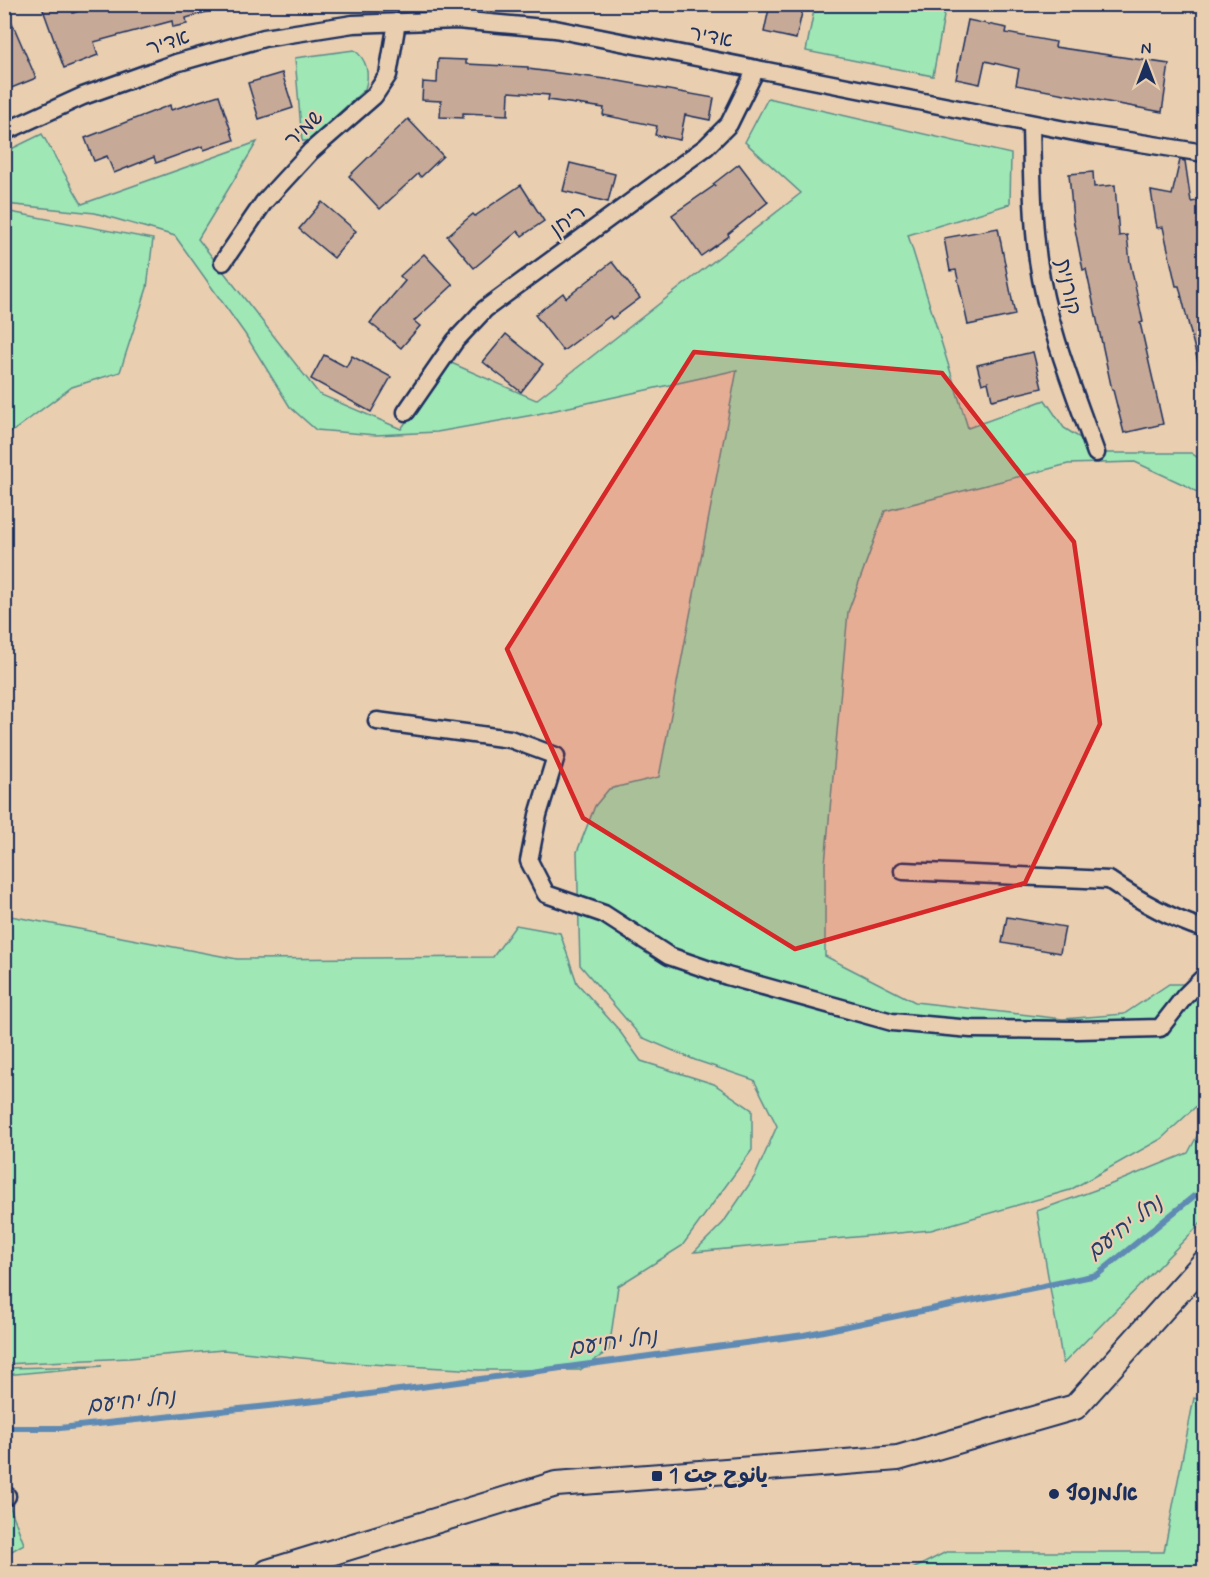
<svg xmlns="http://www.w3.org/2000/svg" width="1209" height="1577" viewBox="0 0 1209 1577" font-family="Mynerve,'Playpen Sans Arabic','Playpen Sans Hebrew',sans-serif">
<rect width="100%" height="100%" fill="#e9cfb0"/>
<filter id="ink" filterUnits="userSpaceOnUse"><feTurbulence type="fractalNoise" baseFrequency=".0167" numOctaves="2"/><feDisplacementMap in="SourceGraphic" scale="12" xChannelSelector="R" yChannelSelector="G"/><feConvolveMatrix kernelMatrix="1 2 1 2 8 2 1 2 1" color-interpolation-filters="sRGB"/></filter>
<g filter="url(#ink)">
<g fill="#9fe7b5" stroke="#5d8b8a" stroke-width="1.5">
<path d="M 815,5 L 946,5 L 933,76 L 806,51 Z"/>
<path d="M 354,50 C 367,59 370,74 365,89 L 309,141 L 302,141 L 295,58 Z"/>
<path d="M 768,98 L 1011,154 L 1010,204 L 908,235 L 968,428 L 1045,400 L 1064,428 L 1104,453 L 1191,453 L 1204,462 L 1204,497 L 1189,487 L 1135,462 L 1068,464 L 885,511 L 848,612 L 825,864 L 825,956 L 915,1002 L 1063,1019 L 1124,1014 L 1169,984 L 1204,984 L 1204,1099 L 1161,1139 L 1070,1190 L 931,1230 L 694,1252 L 723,1223 L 755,1176 L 777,1126 L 754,1080 L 695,1060 L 641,1037 L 580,965 L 577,852 L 595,806 L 609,789 L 659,777 L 737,370 L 533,415 L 437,432 L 376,435 L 316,430 L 290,407 L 245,334 L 175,236 L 95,213 L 5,204 L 5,152 L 42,134 L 82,204 L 257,142 L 198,239 L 319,394 L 401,429 L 449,362 L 536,400 L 801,193 L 745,142 Z"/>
<path d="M 5,211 L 153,239 L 147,288 L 120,372 L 72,387 L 5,437 Z"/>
<path d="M 5,915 L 237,959 L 493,957 L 516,925 L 560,933 L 577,983 L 618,1029 L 641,1061 L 714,1084 L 752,1110 L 752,1150 L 682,1246 L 618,1286 L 609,1350 L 580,1370 L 479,1370 L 352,1363 L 223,1350 L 129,1358 L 5,1364 Z"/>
<path d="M 1204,1123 L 1204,1220 L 1063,1364 L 1037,1211 L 1109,1185 L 1188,1153 Z"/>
<path d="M 102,1366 L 5,1375 L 5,1368 Z"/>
<path d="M 1194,1398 L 1204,1401 L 1204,1572 L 907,1572 L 946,1552 L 1164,1552 Z"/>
<path d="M 4,1491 L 24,1544 L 5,1555 L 4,1555 Z"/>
</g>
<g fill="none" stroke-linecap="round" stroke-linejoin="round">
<path stroke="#5e8ab3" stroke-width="6" d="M 4,1428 L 60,1428 L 325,1400 L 804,1335 L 1097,1275 L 1194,1196"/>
</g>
<g fill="#c7a997" stroke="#1b2f5e" stroke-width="1.5">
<path d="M 4,4 L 36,78 L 4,91 Z"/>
<path d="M 41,4 L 70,4 L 73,13 L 98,4 L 216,4 L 217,9 L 186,18 L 187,24 L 173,27 L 172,21 L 94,42 L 98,55 L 64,68 Z"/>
<path d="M 770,4 L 804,4 L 796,39 L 764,32 Z"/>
<path d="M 968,20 L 1007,28 L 1006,33 L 1056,42 L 1055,47 L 1169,64 L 1162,112 L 1016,85 L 1019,69 L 985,61 L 980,84 L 956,79 Z"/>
<path d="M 438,59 L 466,60 L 466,64 L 528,67 L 528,69 L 613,80 L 714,98 L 710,120 L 685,115 L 680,140 L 655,135 L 657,126 L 603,115 L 604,108 L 548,100 L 549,95 L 509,92 L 508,115 L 463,113 L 463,118 L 440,117 L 441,101 L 422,100 L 423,82 L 437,83 Z"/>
<path d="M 282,73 L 293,108 L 259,119 L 248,83 Z"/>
<path d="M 219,95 L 234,140 L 204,150 L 203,146 L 156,163 L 154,157 L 114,173 L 107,156 L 94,161 L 85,138 L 170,105 L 171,110 Z"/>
<path d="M 408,119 L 443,156 L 421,177 L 418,174 L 380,209 L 349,176 Z"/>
<path d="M 1180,160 L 1185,161 L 1191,202 L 1204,200 L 1204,365 L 1199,366 L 1179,286 L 1176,286 L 1163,227 L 1157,228 L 1151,191 L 1172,195 Z"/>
<path d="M 570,163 L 615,174 L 608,202 L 563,191 Z"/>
<path d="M 739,164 L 768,202 L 728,234 L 729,236 L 701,256 L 672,215 L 715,185 L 713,184 Z"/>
<path d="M 1093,172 L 1094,187 L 1115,185 L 1119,236 L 1127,235 L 1130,262 L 1143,322 L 1140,323 L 1163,424 L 1124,433 L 1113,390 L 1112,390 L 1086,269 L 1083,270 L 1073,219 L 1069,174 Z"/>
<path d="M 521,185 L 544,221 L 522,236 L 518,231 L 474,268 L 447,236 L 473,214 L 475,216 Z"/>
<path d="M 322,202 L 356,231 L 334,258 L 299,229 Z"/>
<path d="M 998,228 L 1015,315 L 968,325 L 956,270 L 950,271 L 944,238 Z"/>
<path d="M 424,254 L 453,285 L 414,321 L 420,326 L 401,348 L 370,323 L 405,281 L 400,276 Z"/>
<path d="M 612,262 L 640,298 L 612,319 L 610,316 L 563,351 L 535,315 L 563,293 L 566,298 Z"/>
<path d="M 506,334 L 543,364 L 521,392 L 483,362 Z"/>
<path d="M 1033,352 L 1042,388 L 992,400 L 988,382 L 982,384 L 977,365 Z"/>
<path d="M 324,355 L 346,367 L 352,356 L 391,377 L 371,412 L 311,379 Z"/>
<path d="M 1007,917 L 1065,927 L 1060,953 L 1002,943 Z"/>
</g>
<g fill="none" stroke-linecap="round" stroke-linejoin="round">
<g stroke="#1b2f5e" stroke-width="21">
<g id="street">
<path d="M 1031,124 C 1032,170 1032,215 1038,260 C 1047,325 1074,391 1096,453"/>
<path d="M 4,132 L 83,96 L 176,63 L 264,38 L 353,24 L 457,20 L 555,29 L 1090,135 L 1204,153"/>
<path d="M 223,262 L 264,202 L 311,151 L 374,96 L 388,75 L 397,22"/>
<path d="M 406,412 L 455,341 L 485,309 L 706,147 L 729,124 L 756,69"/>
<path d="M 377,721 L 510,739 L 556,756 L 538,815 L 529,861 L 546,894 L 604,914 L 669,956 L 727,976 L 892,1022 L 971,1029 L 1078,1030 L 1160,1028 L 1185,996 L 1204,977"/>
<path d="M 903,871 L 1109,880 C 1138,900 1170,918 1204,929"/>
<path d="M 4,1496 L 7,1496"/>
</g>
</g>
<g stroke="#1b2f5e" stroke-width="28">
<path id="secondary" d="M 268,1572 L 556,1484 L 898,1458 L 1075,1407 L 1204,1263"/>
</g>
<use href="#street" stroke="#e9cfb0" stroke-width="16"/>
<use href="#secondary" stroke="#e9cfb0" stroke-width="24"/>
</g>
</g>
<path fill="#d62828" fill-opacity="0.2" stroke="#d62828" stroke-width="4.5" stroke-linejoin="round" d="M 694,352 L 942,373 L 1074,542 L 1100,724 L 1025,883 L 795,949 L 583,818 L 507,649 Z"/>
<g fill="#1b2f5e" stroke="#e9cfb0" stroke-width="2">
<rect x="651" y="1470" width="12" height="12" rx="3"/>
<circle cx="1054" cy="1494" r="6"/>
</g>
<g text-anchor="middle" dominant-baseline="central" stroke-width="4.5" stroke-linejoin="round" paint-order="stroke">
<g font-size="21" fill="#1b2f5e" stroke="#e9cfb0">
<text transform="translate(711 37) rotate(11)">אדיר</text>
<text transform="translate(168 43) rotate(-18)">אדיר</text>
<text transform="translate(304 129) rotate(-43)">שמיר</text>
<text transform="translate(568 221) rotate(-36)">ריחן</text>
<text transform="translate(1068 287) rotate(78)">קורנית</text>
</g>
<g font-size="21" font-weight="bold" fill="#1b2f5e" stroke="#e9cfb0" text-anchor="start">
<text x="669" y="1476">يانوح جت 1</text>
<text x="1066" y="1494">אלמנסף</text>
</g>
<g font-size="22" font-style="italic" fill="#263e6c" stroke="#e9cfb0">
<text transform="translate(1125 1228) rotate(-38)">נחל יחיעם</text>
<text transform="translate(613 1343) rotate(-8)">נחל יחיעם</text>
<text transform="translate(131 1402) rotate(-6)">נחל יחיעם</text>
</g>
</g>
<rect width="1209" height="1577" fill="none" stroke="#e9cfb0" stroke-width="24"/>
<rect x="12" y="12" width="1185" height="1553" fill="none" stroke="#1b2f5e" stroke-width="2" filter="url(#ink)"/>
<g transform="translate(1146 63)" stroke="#e9cfb0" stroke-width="4.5" paint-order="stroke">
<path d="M0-4.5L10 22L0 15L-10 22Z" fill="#1b2f5e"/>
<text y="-9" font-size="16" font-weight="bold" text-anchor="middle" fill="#1b2f5e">N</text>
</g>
</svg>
